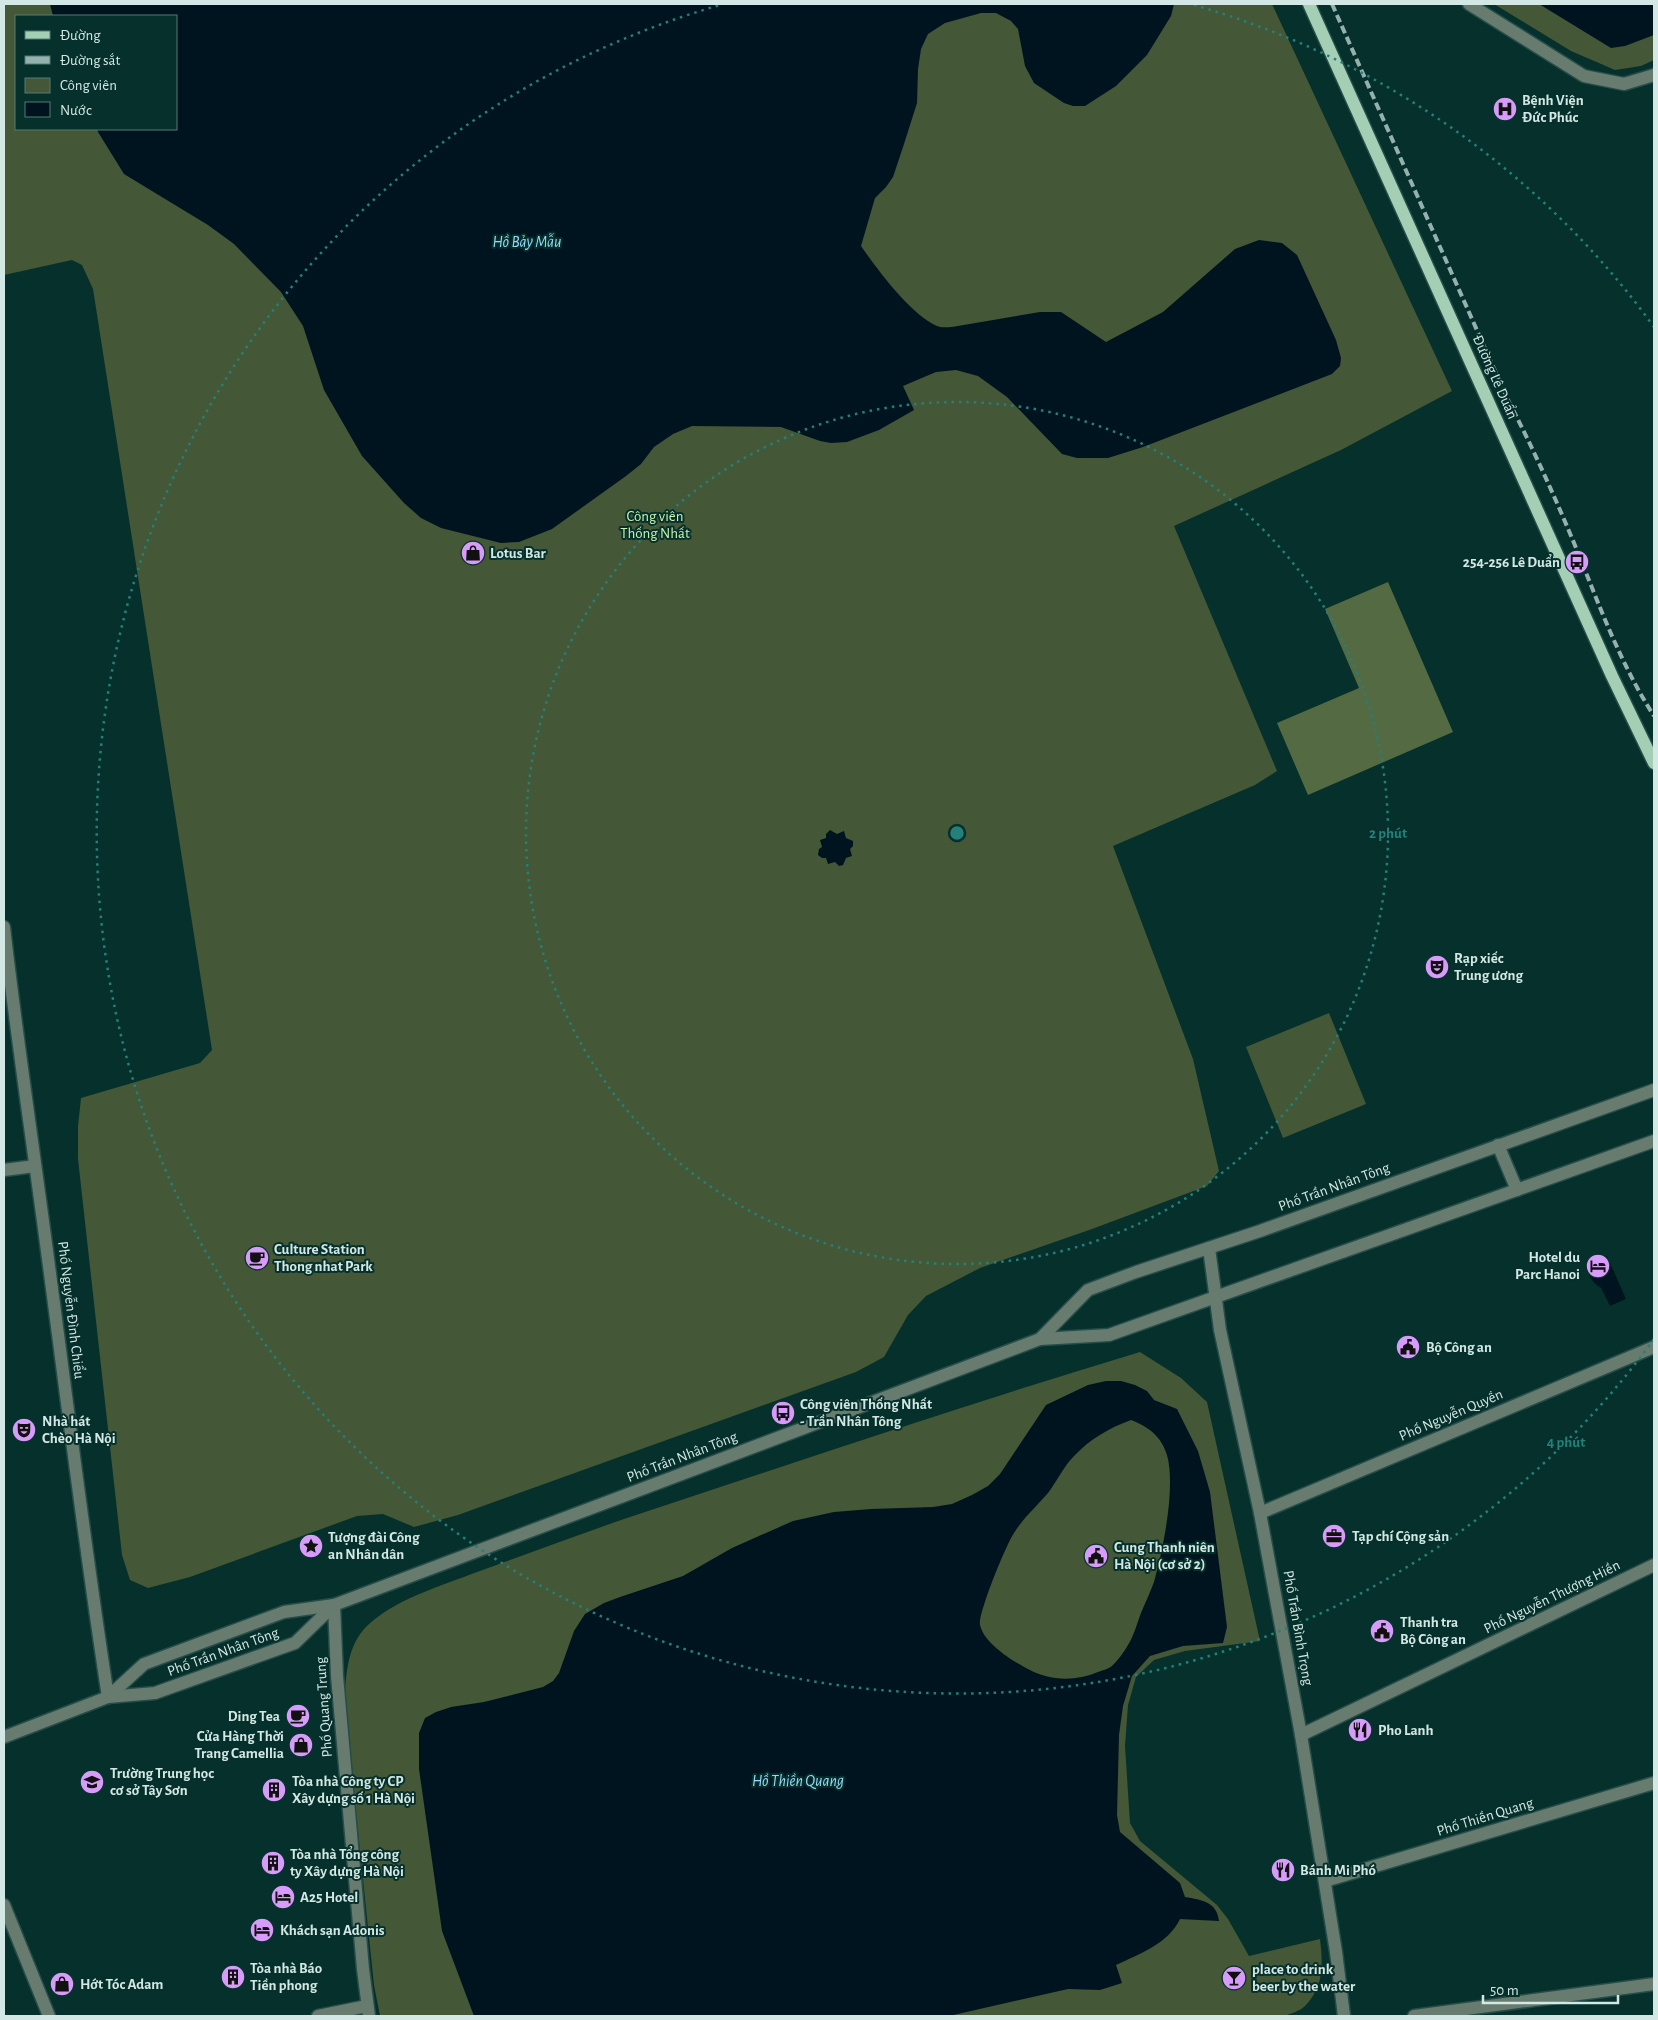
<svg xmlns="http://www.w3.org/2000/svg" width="1658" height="2020" viewBox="0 0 1658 2020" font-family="'Alegreya Sans',sans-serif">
<rect width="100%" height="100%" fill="#05302b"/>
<g fill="#445736" fill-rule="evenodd">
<path d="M 4,4 L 1272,4 L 1452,391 L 1341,450 L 1174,526 L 1277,771 L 1255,785 L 1113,846 L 1193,1059 L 1219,1171 L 1207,1186 L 1092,1229 L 980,1268 L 926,1296 L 908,1315 L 884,1357 L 856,1372 L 458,1515 L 414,1527 L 383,1514 L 357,1516 L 190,1577 L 148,1588 L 130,1580 L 122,1555 L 78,1159 L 78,1126 L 81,1098 L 200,1063 L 212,1050 L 93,289 L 82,265 L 72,260 L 4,275 ZM 16,16 L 176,16 L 176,129 L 16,129 Z"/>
<path d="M 1494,4 L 1654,4 L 1654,60 L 1641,66 L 1615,70 L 1571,51 Z"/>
<path d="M 1329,1013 L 1366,1104 L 1283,1138 L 1246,1047 Z"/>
<path d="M 1140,1352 L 1181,1378 L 1207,1402 L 1260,1641 L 1185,1651 L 1154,1660 L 1136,1677 L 1128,1705 L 1125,1746 L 1130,1823 L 1140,1841 L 1217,1905 L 1228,1919 L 1249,1956 L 1320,1939 C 1323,1964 1324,1987 1305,2006 C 1300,2011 1290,2014 1284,2016 L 380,2016 L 374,1985 L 345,1707 C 345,1680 346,1645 368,1625 C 395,1600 435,1588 469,1575 C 521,1556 572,1537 624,1519 C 796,1462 967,1404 1140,1352 Z"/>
</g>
<path fill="#536a42" d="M 1388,582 L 1453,732 L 1308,795 L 1277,723 L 1359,688 L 1325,609 Z"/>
<g fill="#001420" fill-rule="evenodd">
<path d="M 50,4 L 1174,4 L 1171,16 L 1147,55 L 1116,86 L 1085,106 L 1073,106 L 1064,103 L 1034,83 L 1025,66 L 1018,29 L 1011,21 L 996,13 L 981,13 L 945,23 L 928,34 L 921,49 L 918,69 L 917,103 L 904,144 L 893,177 L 886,187 L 875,198 L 861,246 C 877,269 911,315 937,326 C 941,328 948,327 952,327 L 1040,312 L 1061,312 L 1106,342 L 1163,312 L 1235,249 L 1259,240 L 1282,243 L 1297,255 L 1336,340 L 1341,358 L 1340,366 L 1332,374 L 1143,447 L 1108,458 L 1077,458 L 1062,454 L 1007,397 L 978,376 L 956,370 L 936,372 L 903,386 L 914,410 L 879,430 L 847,442 L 831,443 L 820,441 L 781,427 L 692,426 L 673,434 L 654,447 L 641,464 L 626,476 L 552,529 L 519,542 L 501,543 L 441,528 L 421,518 L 404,503 L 362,456 L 324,390 L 303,326 L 281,292 L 234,244 L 208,225 L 124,174 L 98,132 L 97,129 L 176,129 L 176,16 L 53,16 Z"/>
<path d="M 1539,4 L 1654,4 L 1654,35 L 1625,46 L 1611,48 Z"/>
<path d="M 830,830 L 837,834 L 844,831 L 846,838 L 853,841 L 853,846 L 850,849 L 852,856 L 846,858 L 843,865 L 839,866 L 835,862 L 828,864 L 826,858 L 822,858 L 818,855 L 819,849 L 822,847 L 820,840 L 826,838 L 826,834 Z"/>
<path d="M 1607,1256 L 1626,1299 L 1610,1306 L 1601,1288 C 1593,1284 1586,1274 1589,1265 Z"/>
<path d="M 1106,1381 L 1121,1381 L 1135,1385 L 1147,1391 L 1154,1400 L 1177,1409 L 1198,1451 L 1210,1492 L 1227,1627 L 1223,1643 L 1183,1646 L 1150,1656 L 1132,1676 L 1123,1706 L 1119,1735 L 1117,1815 L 1120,1832 L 1180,1883 L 1185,1897 C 1202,1900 1217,1902 1219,1921 L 1180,1919 C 1168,1944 1139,1954 1116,1965 L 1122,1983 L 1100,1990 L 1068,1989 L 949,2016 L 474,2016 L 442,1931 L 419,1769 L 419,1733 L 425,1718 L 436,1712 L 451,1707 L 484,1702 L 543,1687 L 553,1681 L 559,1673 L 574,1631 L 585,1614 L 604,1603 L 620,1597 L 683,1576 L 732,1548 L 793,1521 L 834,1512 L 871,1509 L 933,1507 L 952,1504 L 972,1495 L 988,1486 L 1000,1474 L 1046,1405 L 1088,1385 ZM 1131,1420 C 1149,1427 1161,1436 1167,1455 C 1176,1487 1163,1550 1154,1582 C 1150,1593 1145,1603 1141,1613 C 1137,1623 1134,1636 1128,1645 C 1124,1652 1118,1660 1112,1666 C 1108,1669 1103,1670 1098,1672 C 1074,1682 1049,1681 1026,1668 C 1011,1660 984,1643 980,1625 C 978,1613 1006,1545 1014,1533 C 1023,1518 1037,1506 1048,1493 C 1057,1481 1064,1466 1074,1456 C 1090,1439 1109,1428 1131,1420 Z"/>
</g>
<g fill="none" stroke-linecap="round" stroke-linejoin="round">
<g stroke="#264d49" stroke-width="15">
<g id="minor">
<path d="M 1469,4 L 1584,76 L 1624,84 L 1654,75"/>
<path d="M 4,927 C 15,1023 29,1118 42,1214 C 64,1375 83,1536 108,1697"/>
<path d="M 1498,1145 L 1517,1190"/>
<path d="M 4,1170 L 35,1166"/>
<path d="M 1209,1248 L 1220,1330 L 1260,1513 L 1301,1735 L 1336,1952 L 1344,2016"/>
<path d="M 1040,1339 L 1088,1290 L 1136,1272 L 1260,1231 L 1654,1090"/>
<path d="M 1260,1513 L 1654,1347"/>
<path d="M 334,1605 L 337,1676 L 363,1969 L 369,2016"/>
<path d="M 108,1697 L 144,1664 L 284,1612 L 334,1605 L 1040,1339 L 1109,1335 L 1654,1141"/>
<path d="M 1301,1735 L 1654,1565"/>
<path d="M 4,1737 L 108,1697 L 155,1693 L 295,1643 L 334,1605"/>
<path d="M 1325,1881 L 1654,1783"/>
<path d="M 4,1905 L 49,2016"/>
<path d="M 318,2016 L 367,2006"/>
<path d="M 1414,2016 L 1654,1984"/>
</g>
</g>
<g stroke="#264d49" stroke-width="15">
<path id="major" d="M 1309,4 L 1612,676 L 1654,763"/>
</g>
<use href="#minor" stroke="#677b6f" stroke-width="12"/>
<use href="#major" stroke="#a5cfb5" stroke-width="12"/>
<path stroke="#95b1ad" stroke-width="4" stroke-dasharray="8 4" stroke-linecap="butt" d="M 1332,4 L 1508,400 C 1535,452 1559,506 1581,560 C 1602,613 1623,668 1654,716"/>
</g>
<g fill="none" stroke="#23817a" stroke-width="2.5" stroke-dasharray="2.5 5">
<circle cx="957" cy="833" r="431"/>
<path d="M1654 1339A861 861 0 1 1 720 5M1194 5A861 861 0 0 1 1654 327"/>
</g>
<defs>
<g id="hospital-disc" transform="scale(1.25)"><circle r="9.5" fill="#d79bf9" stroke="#05302b"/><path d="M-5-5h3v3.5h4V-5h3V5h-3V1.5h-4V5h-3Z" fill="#111"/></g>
<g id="shop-disc" transform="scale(1.25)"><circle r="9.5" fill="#d79bf9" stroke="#05302b"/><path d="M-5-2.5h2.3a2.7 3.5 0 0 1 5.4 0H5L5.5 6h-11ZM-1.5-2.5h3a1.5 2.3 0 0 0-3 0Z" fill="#111"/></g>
<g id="bus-disc" transform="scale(1.25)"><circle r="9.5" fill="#d79bf9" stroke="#05302b"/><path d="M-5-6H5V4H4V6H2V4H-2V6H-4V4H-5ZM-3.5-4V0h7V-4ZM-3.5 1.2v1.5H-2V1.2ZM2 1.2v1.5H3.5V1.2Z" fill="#111"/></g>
<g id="theatre-disc" transform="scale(1.25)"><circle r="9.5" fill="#d79bf9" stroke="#05302b"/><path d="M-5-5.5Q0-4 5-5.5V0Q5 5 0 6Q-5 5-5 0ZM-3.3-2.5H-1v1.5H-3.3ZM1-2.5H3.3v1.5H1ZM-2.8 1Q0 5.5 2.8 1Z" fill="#111"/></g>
<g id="cafe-disc" transform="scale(1.25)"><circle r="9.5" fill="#d79bf9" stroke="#05302b"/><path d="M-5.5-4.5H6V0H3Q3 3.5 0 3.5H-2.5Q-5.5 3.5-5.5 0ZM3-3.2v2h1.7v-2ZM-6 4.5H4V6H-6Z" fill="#111"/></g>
<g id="hotel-disc" transform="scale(1.25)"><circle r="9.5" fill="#d79bf9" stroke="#05302b"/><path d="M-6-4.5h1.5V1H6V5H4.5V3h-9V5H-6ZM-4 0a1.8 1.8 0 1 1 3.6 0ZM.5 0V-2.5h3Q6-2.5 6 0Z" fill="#111"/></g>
<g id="civic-disc" transform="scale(1.25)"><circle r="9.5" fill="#d79bf9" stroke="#05302b"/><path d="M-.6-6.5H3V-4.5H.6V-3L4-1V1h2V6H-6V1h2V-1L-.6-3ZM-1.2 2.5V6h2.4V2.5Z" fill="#111"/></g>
<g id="office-disc" transform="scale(1.25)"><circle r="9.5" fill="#d79bf9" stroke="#05302b"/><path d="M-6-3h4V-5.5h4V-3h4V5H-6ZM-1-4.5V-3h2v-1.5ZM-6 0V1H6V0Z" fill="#111"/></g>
<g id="sight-disc" transform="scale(1.25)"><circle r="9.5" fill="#d79bf9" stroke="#05302b"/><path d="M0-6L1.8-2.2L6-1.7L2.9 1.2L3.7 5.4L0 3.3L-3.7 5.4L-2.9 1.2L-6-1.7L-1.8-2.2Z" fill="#111"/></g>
<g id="restaurant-disc" transform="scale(1.25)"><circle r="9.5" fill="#d79bf9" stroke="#05302b"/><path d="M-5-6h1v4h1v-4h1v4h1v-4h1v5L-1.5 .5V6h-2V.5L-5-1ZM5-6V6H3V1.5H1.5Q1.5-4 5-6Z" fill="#111"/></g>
<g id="school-disc" transform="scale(1.25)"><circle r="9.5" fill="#d79bf9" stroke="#05302b"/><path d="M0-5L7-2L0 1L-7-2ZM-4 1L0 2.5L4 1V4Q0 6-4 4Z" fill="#111"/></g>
<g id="building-disc" transform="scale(1.25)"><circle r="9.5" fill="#d79bf9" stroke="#05302b"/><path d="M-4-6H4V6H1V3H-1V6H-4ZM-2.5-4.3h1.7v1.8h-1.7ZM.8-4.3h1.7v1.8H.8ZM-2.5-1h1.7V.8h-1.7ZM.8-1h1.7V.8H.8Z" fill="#111"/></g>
<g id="bar-disc" transform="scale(1.25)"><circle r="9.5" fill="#d79bf9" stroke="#05302b"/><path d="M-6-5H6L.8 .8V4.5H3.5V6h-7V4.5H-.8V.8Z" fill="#111"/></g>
</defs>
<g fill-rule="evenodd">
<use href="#hospital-disc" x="1505" y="109"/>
<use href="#shop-disc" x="473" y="553"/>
<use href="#bus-disc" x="1577" y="562"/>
<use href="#theatre-disc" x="1437" y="967"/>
<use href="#cafe-disc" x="257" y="1258"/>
<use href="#hotel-disc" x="1598" y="1266"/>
<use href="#civic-disc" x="1408" y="1347"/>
<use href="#bus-disc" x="783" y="1413"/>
<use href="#theatre-disc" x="24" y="1430"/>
<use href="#office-disc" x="1334" y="1536"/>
<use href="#sight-disc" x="311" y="1546"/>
<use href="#civic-disc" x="1096" y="1556"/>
<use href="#civic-disc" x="1382" y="1631"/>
<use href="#cafe-disc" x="298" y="1716"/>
<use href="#restaurant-disc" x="1360" y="1730"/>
<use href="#shop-disc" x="301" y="1745"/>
<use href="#school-disc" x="92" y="1782"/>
<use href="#building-disc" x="274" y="1790"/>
<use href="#building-disc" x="273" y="1863"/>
<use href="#restaurant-disc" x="1283" y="1870"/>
<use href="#hotel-disc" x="283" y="1897"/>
<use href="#hotel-disc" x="262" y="1930"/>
<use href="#building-disc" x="233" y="1977"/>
<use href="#bar-disc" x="1234" y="1978"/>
<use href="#shop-disc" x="62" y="1984"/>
</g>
<g text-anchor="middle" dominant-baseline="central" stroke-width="4" stroke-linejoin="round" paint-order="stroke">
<g font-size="15" font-weight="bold" fill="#d3e8e4" stroke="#05302b" text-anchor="start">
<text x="1522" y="100">Bệnh Viện<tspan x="1522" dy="17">Đức Phúc</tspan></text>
<text x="490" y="553">Lotus Bar</text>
<text x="1560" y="562" text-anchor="end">254-256 Lê Duẩn</text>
<text x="1454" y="958">Rạp xiếc<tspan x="1454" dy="17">Trung ương</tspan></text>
<text x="274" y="1249">Culture Station<tspan x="274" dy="17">Thong nhat Park</tspan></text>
<text x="1580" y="1257" text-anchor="end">Hotel du<tspan x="1580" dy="17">Parc Hanoi</tspan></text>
<text x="1426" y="1347">Bộ Công an</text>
<text x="800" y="1404">Công viên Thống Nhất<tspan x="800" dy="17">- Trần Nhân Tông</tspan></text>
<text x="42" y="1421">Nhà hát<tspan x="42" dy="17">Chèo Hà Nội</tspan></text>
<text x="1352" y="1536">Tạp chí Cộng sản</text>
<text x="328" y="1537">Tượng đài Công<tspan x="328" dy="17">an Nhân dân</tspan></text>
<text x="1114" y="1547">Cung Thanh niên<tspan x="1114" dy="17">Hà Nội (cơ sở 2)</tspan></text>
<text x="1400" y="1622">Thanh tra<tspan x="1400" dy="17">Bộ Công an</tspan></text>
<text x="280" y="1716" text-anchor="end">Ding Tea</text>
<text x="1378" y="1730">Pho Lanh</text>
<text x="284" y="1736" text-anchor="end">Cửa Hàng Thời<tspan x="284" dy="17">Trang Camellia</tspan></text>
<text x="110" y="1773">Trường Trung học<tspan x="110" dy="17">cơ sở Tây Sơn</tspan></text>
<text x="292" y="1781">Tòa nhà Công ty CP<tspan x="292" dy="17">Xây dựng số 1 Hà Nội</tspan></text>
<text x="290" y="1854">Tòa nhà Tổng công<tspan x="290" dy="17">ty Xây dựng Hà Nội</tspan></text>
<text x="1300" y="1870">Bánh Mi Phó</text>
<text x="300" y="1897">A25 Hotel</text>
<text x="280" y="1930">Khách sạn Adonis</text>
<text x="250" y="1968">Tòa nhà Báo<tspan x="250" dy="17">Tiền phong</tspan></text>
<text x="1252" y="1969">place to drink<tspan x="1252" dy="17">beer by the water</tspan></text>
<text x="80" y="1984">Hớt Tóc Adam</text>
</g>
<g font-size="15" fill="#d3e8e4" stroke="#05302b">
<text transform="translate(1495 377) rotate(66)">Đường Lê Duẩn</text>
<text transform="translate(1334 1187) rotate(-20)">Phố Trần Nhân Tông</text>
<text transform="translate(71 1310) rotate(83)">Phố Nguyễn Đình Chiểu</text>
<text transform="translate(1451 1415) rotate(-23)">Phố Nguyễn Quyền</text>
<text transform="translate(682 1457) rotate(-21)">Phố Trần Nhân Tông</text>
<text transform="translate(1552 1597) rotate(-26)">Phố Nguyễn Thượng Hiền</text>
<text transform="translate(1298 1628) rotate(80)">Phố Trần Bình Trọng</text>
<text transform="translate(223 1652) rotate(-20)">Phố Trần Nhân Tông</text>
<text transform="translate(324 1707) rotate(-94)">Phố Quang Trung</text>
<text transform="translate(1485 1817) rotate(-17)">Phố Thiền Quang</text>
</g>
<g font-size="15" fill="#caf1ae" stroke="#05302b">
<text x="655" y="516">Công viên<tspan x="655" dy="17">Thống Nhất</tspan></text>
</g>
<g font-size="16" font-style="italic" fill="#9cd7fa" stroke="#05302b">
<text x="527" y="242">Hồ Bảy Mẫu</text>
<text x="798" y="1781">Hồ Thiền Quang</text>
</g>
</g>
<circle cx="957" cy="833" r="8" fill="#23817a" stroke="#05302b" stroke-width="2.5"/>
<g font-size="15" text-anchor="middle" font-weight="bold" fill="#23817a" stroke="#05302b" stroke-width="4" stroke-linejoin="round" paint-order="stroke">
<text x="1388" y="838">2 phút</text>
<text x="1566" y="1447">4 phút</text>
</g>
<rect width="1658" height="2020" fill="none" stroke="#d3e8e4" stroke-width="10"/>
<rect x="15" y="15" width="162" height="115" fill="#05302b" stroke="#577a75"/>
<rect x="25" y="31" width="25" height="8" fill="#a5cfb5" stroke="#577a75"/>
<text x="60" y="40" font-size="15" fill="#d3e8e4">Đường</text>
<rect x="25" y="56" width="25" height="8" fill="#95b1ad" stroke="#577a75"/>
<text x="60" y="65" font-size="15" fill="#d3e8e4">Đường sắt</text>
<rect x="25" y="78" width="25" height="15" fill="#445736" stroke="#577a75"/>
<text x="60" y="90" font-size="15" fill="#d3e8e4">Công viên</text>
<rect x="25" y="102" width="25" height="15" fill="#001420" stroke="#577a75"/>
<text x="60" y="115" font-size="15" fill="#d3e8e4">Nước</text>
<path d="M1483 1995v8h135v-8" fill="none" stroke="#d3e8e4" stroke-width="2.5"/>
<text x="1490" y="1995" font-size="15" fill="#d3e8e4" stroke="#05302b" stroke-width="4" paint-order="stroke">50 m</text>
</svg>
